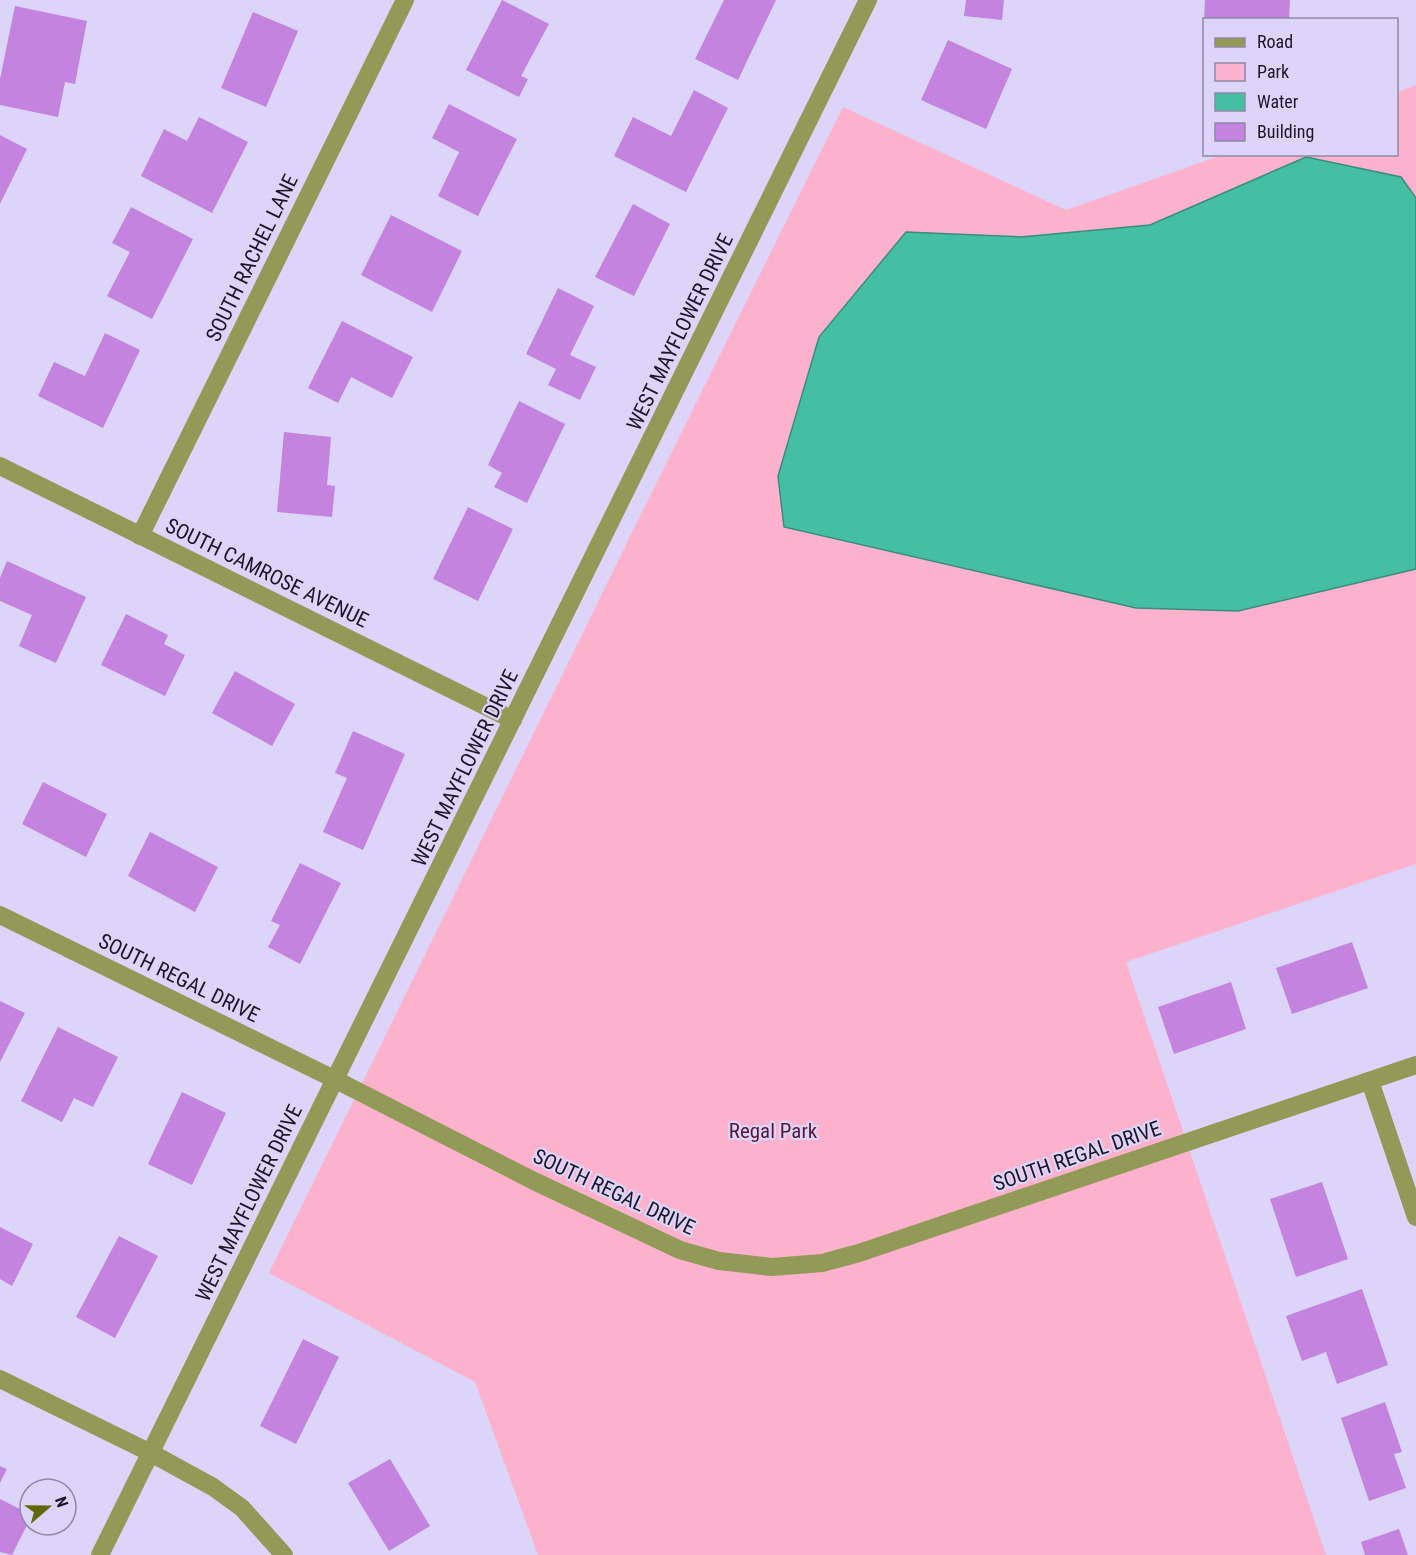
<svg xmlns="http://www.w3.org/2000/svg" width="1416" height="1555" viewBox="0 0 1416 1555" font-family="'Roboto Condensed',sans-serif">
<rect width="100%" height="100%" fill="#dcd5f9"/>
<path fill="#fcb1cd" d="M 1416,85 L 1416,864 L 1126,962 L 1326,1555 L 538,1555 L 475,1382 L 269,1273 L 644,508 L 843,107 L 1066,210 L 1222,155 L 1396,154 L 1397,92 Z"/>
<path fill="#45bfa4" stroke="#388d7e" stroke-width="1.5" d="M 1306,157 L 1401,177 L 1416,198 L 1416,569 L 1238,611 L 1136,608 L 784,527 L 778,476 L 819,337 L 906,232 L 1021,237 L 1150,225 Z"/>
<g fill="#c383de">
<path d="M 502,0 L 549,24 L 521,76 L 528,79 L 519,97 L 466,70 Z"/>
<path d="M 724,0 L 776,0 L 738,80 L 695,59 Z"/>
<path d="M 966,0 L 1004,0 L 1002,20 L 964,16 Z"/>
<path d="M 1205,0 L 1290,0 L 1289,20 L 1204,20 Z"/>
<path d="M 15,6 L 87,21 L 75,84 L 65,82 L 58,117 L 0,105 L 0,79 Z"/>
<path d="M 253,12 L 298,31 L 266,107 L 221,88 Z"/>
<path d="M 948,40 L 1012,69 L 986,129 L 921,100 Z"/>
<path d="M 694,90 L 728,108 L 686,192 L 614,156 L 633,117 L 671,136 Z"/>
<path d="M 449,104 L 517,139 L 478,216 L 438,196 L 459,152 L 432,138 Z"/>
<path d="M 199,117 L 248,142 L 212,213 L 141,176 L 164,129 L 187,141 Z"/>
<path d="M 0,135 L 27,149 L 0,204 Z"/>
<path d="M 633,204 L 670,224 L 634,296 L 595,277 Z"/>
<path d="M 131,207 L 193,239 L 152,319 L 107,296 L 130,252 L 112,243 Z"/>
<path d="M 391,215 L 462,251 L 432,312 L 361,275 Z"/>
<path d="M 558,288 L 594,306 L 570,355 L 596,367 L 580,400 L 548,385 L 556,369 L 526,354 Z"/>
<path d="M 342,321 L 413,357 L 392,398 L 351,377 L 338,403 L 308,388 Z"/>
<path d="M 105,333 L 140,350 L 103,428 L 38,396 L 54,362 L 85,376 Z"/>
<path d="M 519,401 L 565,424 L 527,503 L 494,487 L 502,473 L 488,465 Z"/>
<path d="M 284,432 L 331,437 L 327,485 L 335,486 L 332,517 L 277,512 Z"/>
<path d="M 468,507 L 513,529 L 478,601 L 433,579 Z"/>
<path d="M 7,561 L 86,597 L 56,663 L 19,646 L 32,615 L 0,601 L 0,578 Z"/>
<path d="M 126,614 L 168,635 L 164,644 L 185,655 L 165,696 L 101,665 Z"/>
<path d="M 235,671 L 295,704 L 272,746 L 212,713 Z"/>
<path d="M 353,731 L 405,754 L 363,850 L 323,832 L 347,778 L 335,773 Z"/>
<path d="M 43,782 L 107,814 L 86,857 L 22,824 Z"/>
<path d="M 150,832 L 218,867 L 195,912 L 128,876 Z"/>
<path d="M 300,863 L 341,883 L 300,964 L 268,947 L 280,925 L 271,921 Z"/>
<path d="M 1352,942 L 1368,988 L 1292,1014 L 1276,968 Z"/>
<path d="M 1231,982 L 1246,1029 L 1174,1054 L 1158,1007 Z"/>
<path d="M 0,1001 L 25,1013 L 0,1062 Z"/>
<path d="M 58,1027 L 118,1057 L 93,1107 L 74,1098 L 62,1122 L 21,1101 Z"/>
<path d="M 182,1092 L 226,1113 L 192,1185 L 148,1164 Z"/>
<path d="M 1322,1182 L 1348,1259 L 1296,1277 L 1270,1199 Z"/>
<path d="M 0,1227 L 33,1244 L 12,1286 L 0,1279 Z"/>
<path d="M 119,1236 L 158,1256 L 115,1338 L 76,1317 Z"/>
<path d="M 1362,1289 L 1388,1365 L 1337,1384 L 1326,1352 L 1302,1361 L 1286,1316 Z"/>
<path d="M 303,1339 L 339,1357 L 296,1444 L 260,1426 Z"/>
<path d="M 1385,1402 L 1402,1452 L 1394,1454 L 1406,1488 L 1369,1501 L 1341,1418 Z"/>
<path d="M 390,1459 L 430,1526 L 389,1551 L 348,1483 Z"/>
<path d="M 0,1466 L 7,1469 L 0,1483 Z"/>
<path d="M 0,1499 L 30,1514 L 30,1519 L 12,1555 L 0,1552 Z"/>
<path d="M 1399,1529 L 1408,1555 L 1365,1555 L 1361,1542 Z"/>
</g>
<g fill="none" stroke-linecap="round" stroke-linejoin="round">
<g stroke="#919a56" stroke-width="18">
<path d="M 0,466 L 513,720"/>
<path d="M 140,536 L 405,0"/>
<path d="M 0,915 L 336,1080 L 534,1181 L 680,1250 L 719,1261 L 772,1267 L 822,1263 L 859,1253 L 1416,1065"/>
<path d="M 1370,1081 L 1416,1217"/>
<path d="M 0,1379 L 151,1453 L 213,1487 L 242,1508 L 284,1555"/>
<path d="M 100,1555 L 868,0"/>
</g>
</g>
<g text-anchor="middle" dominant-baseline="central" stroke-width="4.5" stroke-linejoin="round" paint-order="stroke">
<g font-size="21" fill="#1b1727" stroke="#dcd5f9">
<text transform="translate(252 258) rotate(-64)">SOUTH RACHEL LANE</text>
<text transform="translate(680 332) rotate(-64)">WEST MAYFLOWER DRIVE</text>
<text transform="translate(267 573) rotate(26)">SOUTH CAMROSE AVENUE</text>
<text transform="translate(465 768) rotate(-64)">WEST MAYFLOWER DRIVE</text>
<text transform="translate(179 978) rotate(26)">SOUTH REGAL DRIVE</text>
<text transform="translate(1077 1156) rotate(-19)">SOUTH REGAL DRIVE</text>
<text transform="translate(614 1192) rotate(25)">SOUTH REGAL DRIVE</text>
<text transform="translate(249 1203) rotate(-64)">WEST MAYFLOWER DRIVE</text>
</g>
<g font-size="21" fill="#5a1636" stroke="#dcd5f9">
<text x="773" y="1131">Regal Park</text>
</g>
</g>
<rect x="1203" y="18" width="195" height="138" fill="#dcd5f9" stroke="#8f89a5" stroke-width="1.5"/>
<rect x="1215" y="38" width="30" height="9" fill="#919a56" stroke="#8f89a5" stroke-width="1.5"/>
<text x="1257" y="48" font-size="18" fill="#1b1727">Road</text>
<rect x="1215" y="63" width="30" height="18" fill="#fcb1cd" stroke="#8f89a5" stroke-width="1.5"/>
<text x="1257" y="78" font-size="18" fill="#1b1727">Park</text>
<rect x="1215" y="93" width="30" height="18" fill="#45bfa4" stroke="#8f89a5" stroke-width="1.5"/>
<text x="1257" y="108" font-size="18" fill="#1b1727">Water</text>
<rect x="1215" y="123" width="30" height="18" fill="#c383de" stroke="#8f89a5" stroke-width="1.5"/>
<text x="1257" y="138" font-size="18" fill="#1b1727">Building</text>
<g transform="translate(48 1507) rotate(70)"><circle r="28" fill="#dcd5f9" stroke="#8f89a5" stroke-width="1.5"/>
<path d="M0-4.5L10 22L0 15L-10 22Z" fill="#5f6708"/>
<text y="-9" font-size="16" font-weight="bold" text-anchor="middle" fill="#1b1727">N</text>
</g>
</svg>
